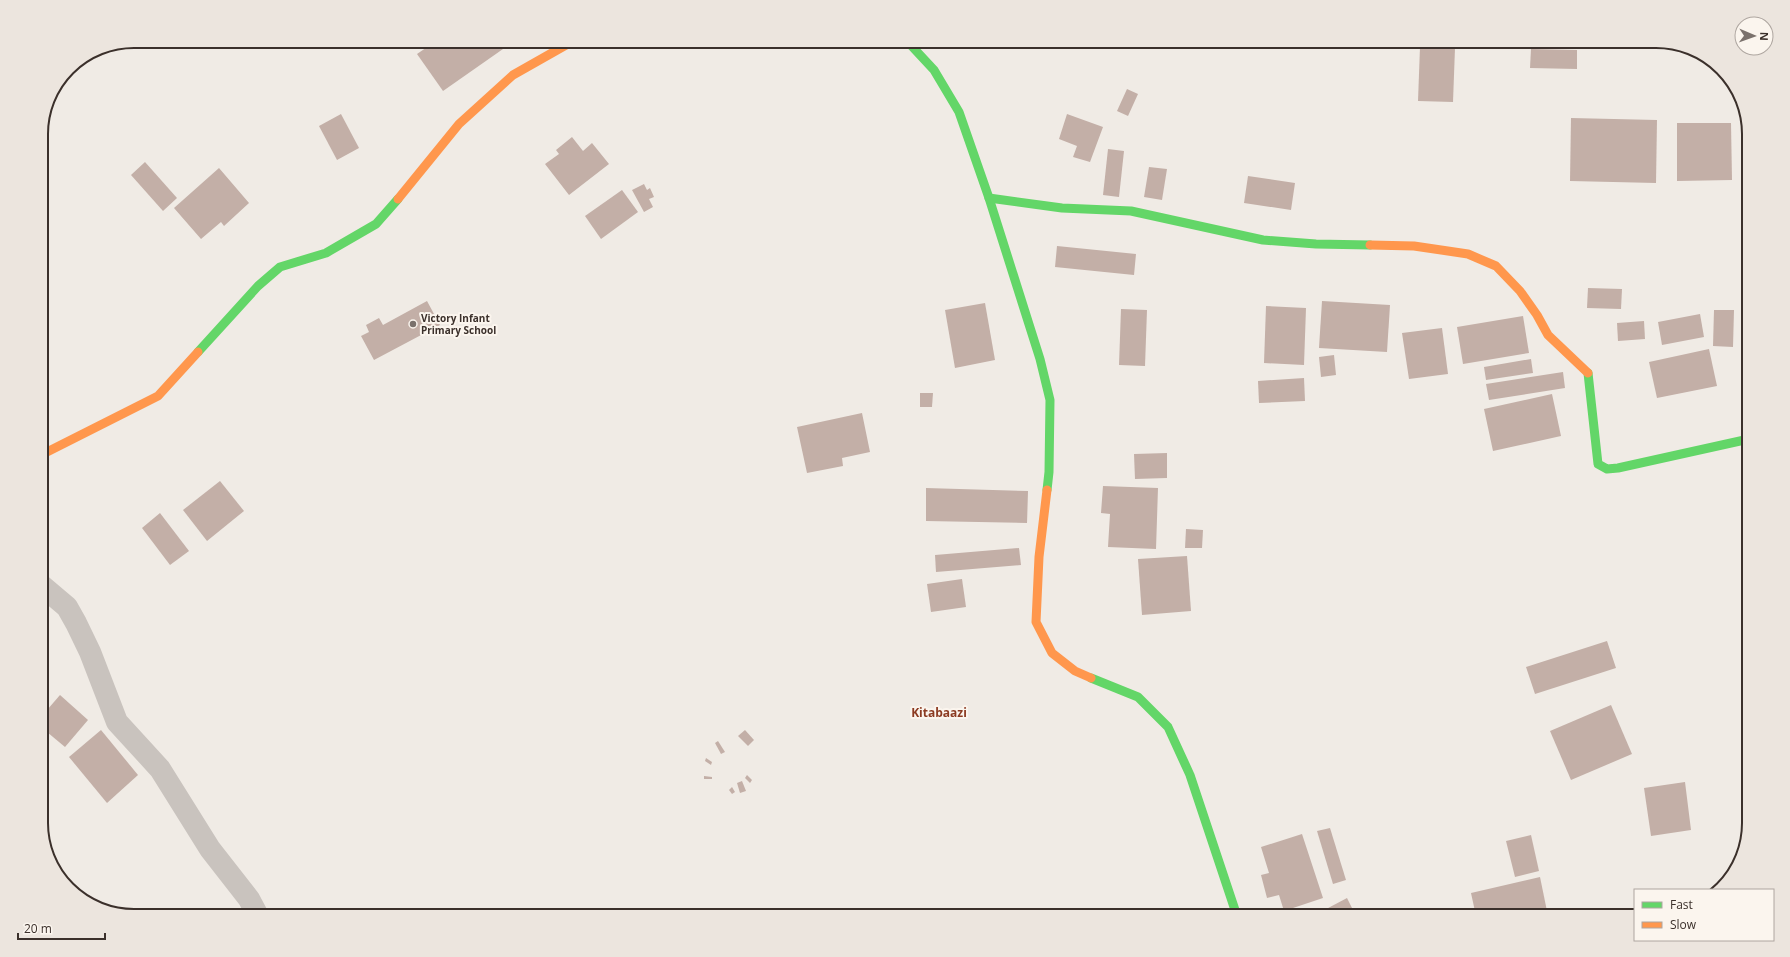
<svg xmlns="http://www.w3.org/2000/svg" width="1790" height="957" viewBox="0 0 1790 957" font-family="'Open Sans',sans-serif">
<rect width="100%" height="100%" fill="#f0ebe5"/>
<g fill="#c3afa7">
<path d="M 436,41 L 497,41 L 503,49 L 443,91 L 417,54 Z"/>
<path d="M 1420,47 L 1455,48 L 1453,102 L 1418,101 Z"/>
<path d="M 1531,49 L 1577,50 L 1577,69 L 1530,68 Z"/>
<path d="M 1127,89 L 1138,94 L 1128,116 L 1117,111 Z"/>
<path d="M 341,114 L 359,148 L 337,160 L 319,126 Z"/>
<path d="M 1067,114 L 1103,127 L 1090,162 L 1073,157 L 1077,146 L 1059,139 Z"/>
<path d="M 1571,118 L 1657,120 L 1656,183 L 1570,181 Z"/>
<path d="M 1677,123 L 1731,123 L 1732,180 L 1677,181 Z"/>
<path d="M 572,137 L 583,151 L 592,143 L 609,164 L 569,195 L 545,164 L 559,154 L 556,150 Z"/>
<path d="M 1108,149 L 1124,151 L 1119,197 L 1103,195 Z"/>
<path d="M 145,162 L 177,198 L 163,211 L 131,175 Z"/>
<path d="M 1149,167 L 1167,169 L 1162,200 L 1144,197 Z"/>
<path d="M 219,168 L 249,203 L 224,226 L 221,222 L 201,239 L 174,208 Z"/>
<path d="M 1248,176 L 1295,183 L 1291,210 L 1244,203 Z"/>
<path d="M 644,184 L 647,190 L 650,188 L 654,197 L 649,199 L 653,207 L 644,212 L 632,190 Z"/>
<path d="M 622,190 L 638,212 L 601,239 L 585,216 Z"/>
<path d="M 1057,246 L 1136,254 L 1134,275 L 1055,267 Z"/>
<path d="M 1588,288 L 1622,289 L 1621,309 L 1587,308 Z"/>
<path d="M 427,301 L 440,325 L 374,360 L 361,336 L 369,332 L 366,325 L 379,318 L 383,325 Z"/>
<path d="M 1322,301 L 1390,305 L 1387,352 L 1319,348 Z"/>
<path d="M 985,303 L 995,360 L 955,368 L 945,310 Z"/>
<path d="M 1266,306 L 1306,308 L 1304,365 L 1264,363 Z"/>
<path d="M 1121,309 L 1147,310 L 1145,366 L 1119,365 Z"/>
<path d="M 1714,310 L 1734,310 L 1733,347 L 1713,346 Z"/>
<path d="M 1700,314 L 1704,337 L 1662,345 L 1658,322 Z"/>
<path d="M 1523,316 L 1529,353 L 1463,364 L 1457,327 Z"/>
<path d="M 1644,321 L 1645,339 L 1618,341 L 1617,323 Z"/>
<path d="M 1442,328 L 1448,374 L 1409,379 L 1402,333 Z"/>
<path d="M 1709,349 L 1717,386 L 1657,398 L 1649,362 Z"/>
<path d="M 1334,355 L 1336,375 L 1321,377 L 1319,357 Z"/>
<path d="M 1531,359 L 1533,373 L 1486,380 L 1484,367 Z"/>
<path d="M 1563,372 L 1565,388 L 1489,400 L 1486,384 Z"/>
<path d="M 1304,378 L 1305,401 L 1259,403 L 1258,381 Z"/>
<path d="M 920,393 L 933,393 L 932,407 L 920,407 Z"/>
<path d="M 1552,394 L 1561,436 L 1493,451 L 1484,409 Z"/>
<path d="M 862,413 L 870,452 L 842,458 L 843,466 L 807,473 L 797,427 Z"/>
<path d="M 1167,453 L 1167,478 L 1135,479 L 1134,454 Z"/>
<path d="M 220,481 L 244,511 L 207,541 L 183,510 Z"/>
<path d="M 1103,486 L 1158,488 L 1156,549 L 1108,547 L 1110,514 L 1101,513 Z"/>
<path d="M 926,488 L 1028,491 L 1027,523 L 926,521 Z"/>
<path d="M 160,513 L 189,551 L 170,565 L 142,528 Z"/>
<path d="M 1186,529 L 1203,530 L 1202,548 L 1185,548 Z"/>
<path d="M 1019,548 L 1021,565 L 936,572 L 935,555 Z"/>
<path d="M 1187,556 L 1191,611 L 1142,615 L 1138,559 Z"/>
<path d="M 962,579 L 966,607 L 931,612 L 927,584 Z"/>
<path d="M 1607,641 L 1616,668 L 1535,694 L 1526,667 Z"/>
<path d="M 60,695 L 88,720 L 65,747 L 41,727 L 41,717 Z"/>
<path d="M 1611,705 L 1632,754 L 1571,780 L 1550,731 Z"/>
<path d="M 101,730 L 138,775 L 107,803 L 69,757 Z"/>
<path d="M 745,730 L 754,740 L 748,746 L 738,736 Z"/>
<path d="M 718,741 L 725,752 L 721,754 L 715,743 Z"/>
<path d="M 706,758 L 712,762 L 711,765 L 705,761 Z"/>
<path d="M 747,775 L 752,780 L 750,783 L 745,778 Z"/>
<path d="M 704,776 L 712,777 L 712,779 L 704,779 Z"/>
<path d="M 742,781 L 746,791 L 740,793 L 737,783 Z"/>
<path d="M 1685,782 L 1691,830 L 1651,836 L 1644,788 Z"/>
<path d="M 732,787 L 735,792 L 732,794 L 729,790 Z"/>
<path d="M 1330,828 L 1346,880 L 1333,884 L 1317,831 Z"/>
<path d="M 1302,834 L 1323,898 L 1284,911 L 1279,895 L 1267,898 L 1261,875 L 1269,873 L 1261,847 Z"/>
<path d="M 1531,835 L 1539,871 L 1515,877 L 1506,841 Z"/>
<path d="M 1540,877 L 1548,916 L 1476,916 L 1471,893 Z"/>
<path d="M 1347,898 L 1356,916 L 1313,916 Z"/>
</g>
<g fill="none" stroke-linecap="round" stroke-linejoin="round">
<path stroke="#c9c3be" stroke-width="22" d="M 41,585 L 67,607 L 76,623 L 90,652 L 117,722 L 160,769 L 210,849 L 249,899 L 258,916"/>
<g stroke="#63d668" stroke-width="9">
<path d="M 907,41 L 934,70 L 959,112 L 989,198 L 1040,359 L 1050,400 L 1049,472 L 1047,490"/>
<path d="M 989,198 L 1062,208 L 1131,211 L 1263,240 L 1316,244 L 1370,245"/>
<path d="M 198,352 L 258,286 L 280,267 L 326,253 L 376,224 L 398,199"/>
<path d="M 1588,373 L 1598,464 L 1607,469 L 1618,468 L 1749,439"/>
<path d="M 1091,678 L 1138,697 L 1168,727 L 1190,775 L 1237,916"/>
</g>
<g stroke="#ff974d" stroke-width="9">
<path d="M 398,199 L 459,124 L 513,75 L 573,41"/>
<path d="M 1370,245 L 1414,246 L 1468,254 L 1496,266 L 1520,291 L 1537,315 L 1548,335 L 1588,373"/>
<path d="M 41,455 L 158,396 L 198,352"/>
<path d="M 1047,490 L 1039,557 L 1036,622 L 1052,653 L 1075,671 L 1091,678"/>
</g>
</g>
<circle fill="#7a716c" stroke="#fbf5ee" stroke-width="1.5" cx="413" cy="324" r="4"/>
<g text-anchor="middle" dominant-baseline="central" stroke-width="4" stroke-linejoin="round" paint-order="stroke">
<g font-size="10" font-weight="bold" fill="#3b302b" stroke="#fbf5ee" text-anchor="start">
<text x="421" y="318">Victory Infant<tspan x="421" dy="12">Primary School</tspan></text>
</g>
<g font-size="12" font-weight="bold" fill="#8c3b22" stroke="#fbf5ee">
<text x="939" y="712">Kitabaazi</text>
</g>
</g>
<path d="M0 0H1790V957H0ZM134 48H1656A86 86 0 0 1 1742 134V823A86 86 0 0 1 1656 909H134A86 86 0 0 1 48 823V134A86 86 0 0 1 134 48Z" fill="#ece5de" fill-rule="evenodd"/>
<path fill="none" stroke="#3b302b" stroke-width="2" d="M134 48H1656A86 86 0 0 1 1742 134V823A86 86 0 0 1 1656 909H134A86 86 0 0 1 48 823V134A86 86 0 0 1 134 48Z"/>
<rect x="1634" y="889" width="140" height="52" fill="#fbf5ee" stroke="#aea6a0"/>
<rect x="1642" y="902" width="20" height="6" fill="#63d668" stroke="#aea6a0"/>
<text x="1670" y="909" font-size="12" fill="#3b302b">Fast</text>
<rect x="1642" y="922" width="20" height="6" fill="#ff974d" stroke="#aea6a0"/>
<text x="1670" y="929" font-size="12" fill="#3b302b">Slow</text>
<g transform="translate(1754 36) rotate(92)"><circle r="19" fill="#fbf5ee" stroke="#aea6a0"/>
<path d="M0-3L7 15L0 10L-7 15Z" fill="#7a716c"/>
<text y="-6" font-size="11" font-weight="bold" text-anchor="middle" fill="#3b302b">N</text>
</g>
<path d="M18 933v6h87v-6" fill="none" stroke="#3b302b" stroke-width="2"/>
<text x="24" y="933" font-size="12" fill="#3b302b" stroke="#fbf5ee" stroke-width="3" paint-order="stroke">20 m</text>
</svg>
